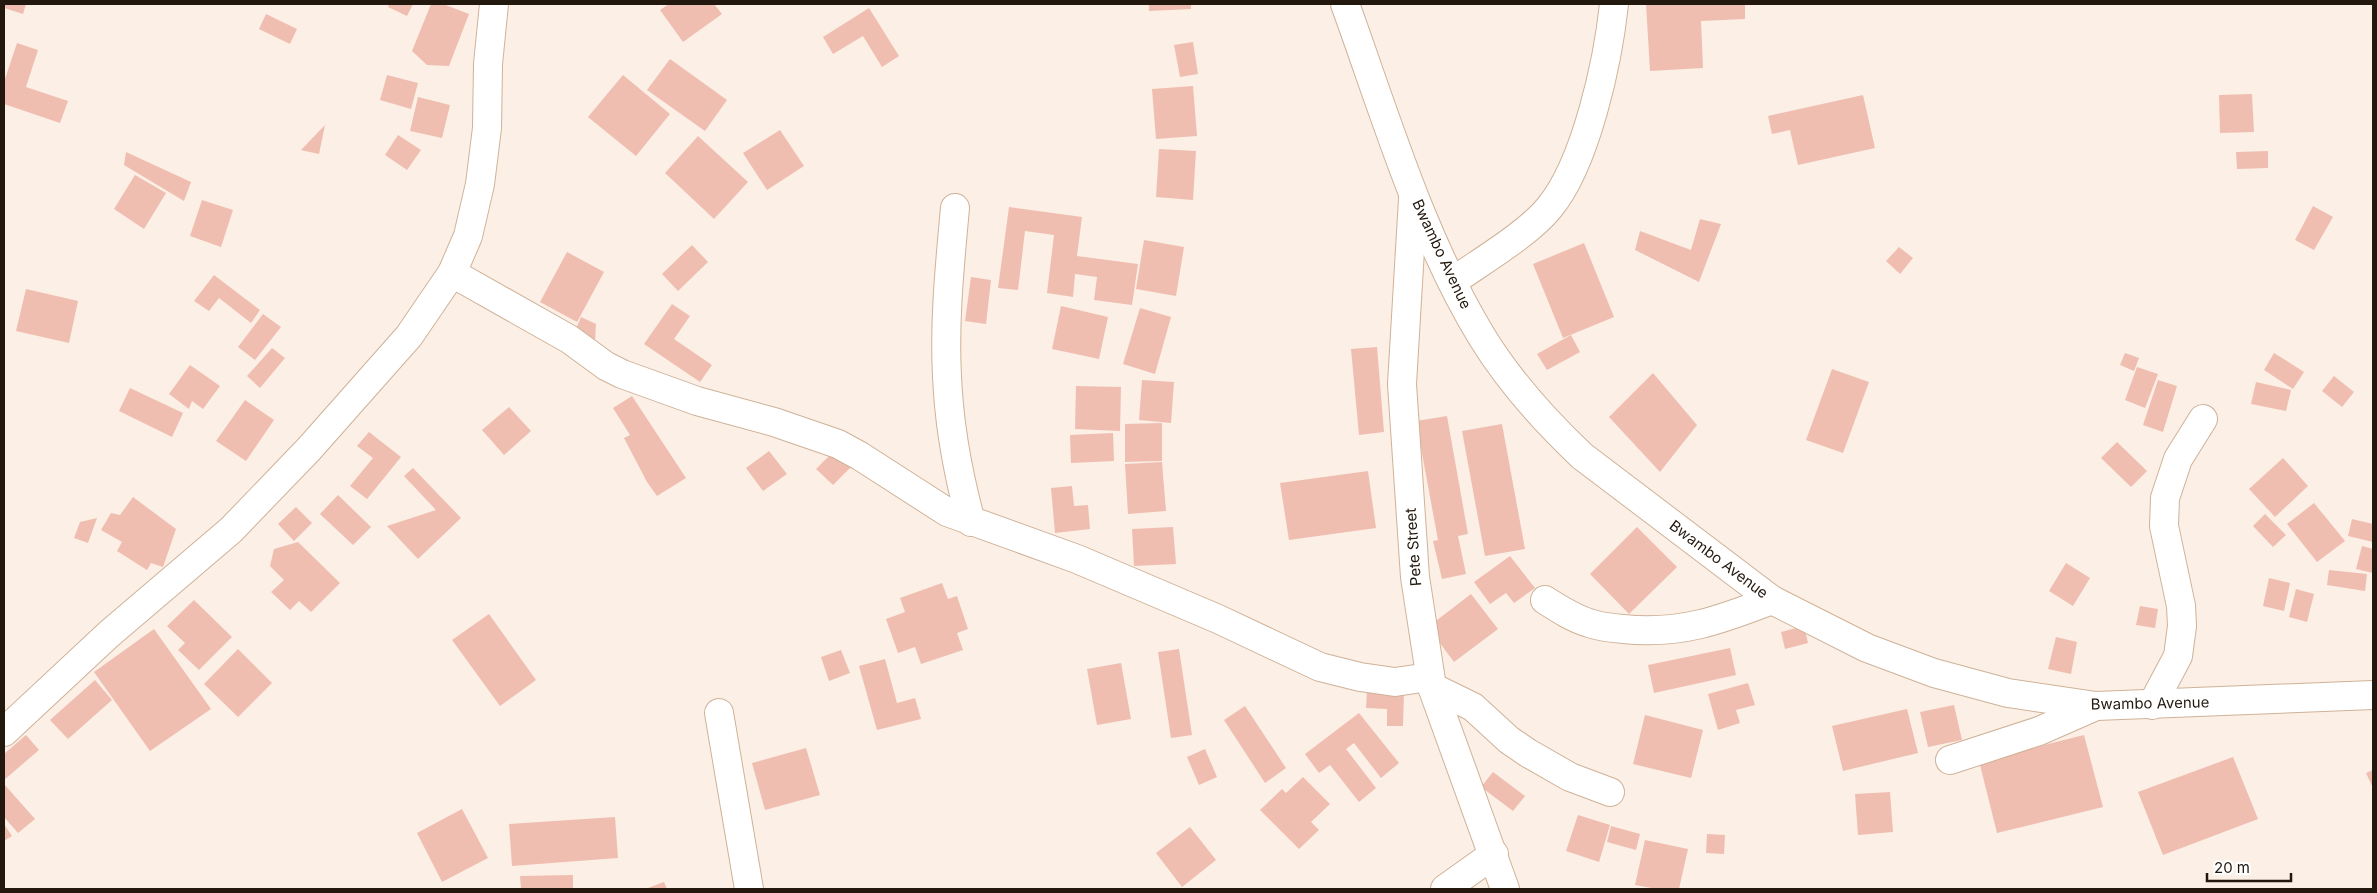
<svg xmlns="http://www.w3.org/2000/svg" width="2377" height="893" viewBox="0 0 2377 893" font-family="Inter,sans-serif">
<rect width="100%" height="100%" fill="#fcefe5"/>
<g fill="#f0beb1">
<path d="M 4,4 L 26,4 L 23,14 L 4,8 Z"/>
<path d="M 389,4 L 413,4 L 407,16 L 388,7 Z"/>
<path d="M 431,4 L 443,4 L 469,14 L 449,66 L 427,65 L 412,51 Z"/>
<path d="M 669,4 L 714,4 L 722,14 L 683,42 L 660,10 Z"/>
<path d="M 1149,4 L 1191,4 L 1191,9 L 1149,11 Z"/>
<path d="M 1646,4 L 1745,4 L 1745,19 L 1701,21 L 1703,68 L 1650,71 Z"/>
<path d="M 869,8 L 899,56 L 882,67 L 863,36 L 833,54 L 823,37 Z"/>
<path d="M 266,14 L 297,29 L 290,44 L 259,29 Z"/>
<path d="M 1193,42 L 1198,74 L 1180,77 L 1174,45 Z"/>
<path d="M 17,43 L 38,50 L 26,87 L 68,101 L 60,123 L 4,104 L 4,82 Z"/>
<path d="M 670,59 L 727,100 L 705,131 L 647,90 Z"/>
<path d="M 387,75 L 418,83 L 411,109 L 380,100 Z"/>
<path d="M 623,75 L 670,114 L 636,156 L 588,117 Z"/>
<path d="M 1193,86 L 1197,136 L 1156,139 L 1152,89 Z"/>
<path d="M 2252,94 L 2254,132 L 2220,133 L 2219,95 Z"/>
<path d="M 1863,95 L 1875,148 L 1798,165 L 1790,130 L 1772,134 L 1768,116 Z"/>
<path d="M 418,97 L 450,105 L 442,138 L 410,131 Z"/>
<path d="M 325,125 L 319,154 L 301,150 Z"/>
<path d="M 780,130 L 804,166 L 767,190 L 743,153 Z"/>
<path d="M 398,135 L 421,150 L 407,170 L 385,155 Z"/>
<path d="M 698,136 L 748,182 L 714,219 L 665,173 Z"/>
<path d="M 1159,149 L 1196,151 L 1193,200 L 1156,197 Z"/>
<path d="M 2268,151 L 2268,168 L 2237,169 L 2236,152 Z"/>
<path d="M 126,152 L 191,182 L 184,201 L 124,165 Z"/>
<path d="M 135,175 L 166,193 L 144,229 L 114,209 Z"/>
<path d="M 202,200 L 233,210 L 221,247 L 190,236 Z"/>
<path d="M 2313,206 L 2333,217 L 2314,250 L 2295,240 Z"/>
<path d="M 1009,207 L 1082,217 L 1077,256 L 1138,264 L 1132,305 L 1094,300 L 1097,277 L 1075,274 L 1073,297 L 1047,293 L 1054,235 L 1025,231 L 1018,290 L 998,288 Z"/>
<path d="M 1700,219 L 1721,224 L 1699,282 L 1635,250 L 1640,231 L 1691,250 Z"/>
<path d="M 1144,240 L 1184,247 L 1176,296 L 1136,289 Z"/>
<path d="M 1584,243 L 1614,317 L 1563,338 L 1533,264 Z"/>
<path d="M 692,245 L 708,262 L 678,291 L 662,274 Z"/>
<path d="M 1899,247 L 1913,258 L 1900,274 L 1886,261 Z"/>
<path d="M 567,252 L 604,272 L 577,322 L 540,302 Z"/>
<path d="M 214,275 L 260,310 L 251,323 L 219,298 L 209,311 L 194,301 Z"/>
<path d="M 971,277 L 991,280 L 986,324 L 965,321 Z"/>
<path d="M 26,289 L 78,301 L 69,343 L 16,331 Z"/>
<path d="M 672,304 L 690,316 L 674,339 L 712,365 L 700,382 L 644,344 Z"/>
<path d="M 1061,306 L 1108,317 L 1099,359 L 1052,349 Z"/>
<path d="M 1140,308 L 1171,317 L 1155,374 L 1123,364 Z"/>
<path d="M 263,314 L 281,327 L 255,360 L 238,347 Z"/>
<path d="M 581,317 L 596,324 L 595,341 L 575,331 Z"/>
<path d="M 1571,335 L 1580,352 L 1547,370 L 1537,354 Z"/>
<path d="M 1377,347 L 1384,432 L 1359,435 L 1351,349 Z"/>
<path d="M 272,348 L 285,358 L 260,388 L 247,376 Z"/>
<path d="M 2125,353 L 2139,358 L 2134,371 L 2120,365 Z"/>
<path d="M 2274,353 L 2304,372 L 2293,389 L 2264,370 Z"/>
<path d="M 190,365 L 220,386 L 203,409 L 192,401 L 189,409 L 169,394 Z"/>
<path d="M 2137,367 L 2158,374 L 2145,408 L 2125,400 Z"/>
<path d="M 1832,369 L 1869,382 L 1843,453 L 1806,440 Z"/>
<path d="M 1653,373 L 1697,425 L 1660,472 L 1609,417 Z"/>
<path d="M 2334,376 L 2354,392 L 2342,407 L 2322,391 Z"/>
<path d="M 1142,380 L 1174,382 L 1171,423 L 1139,420 Z"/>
<path d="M 2158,380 L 2177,386 L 2163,432 L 2143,425 Z"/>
<path d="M 2256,382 L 2291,390 L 2286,411 L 2251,404 Z"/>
<path d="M 1076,386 L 1121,387 L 1120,431 L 1075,429 Z"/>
<path d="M 130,388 L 183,413 L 172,437 L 119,411 Z"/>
<path d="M 632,396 L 686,478 L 657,496 L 647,482 L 624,438 L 630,435 L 613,408 Z"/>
<path d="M 245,400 L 274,420 L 246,461 L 216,441 Z"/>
<path d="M 509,407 L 531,431 L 504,455 L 482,430 Z"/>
<path d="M 1447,416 L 1468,534 L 1458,536 L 1466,574 L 1442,579 L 1433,541 L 1438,540 L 1416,421 Z"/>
<path d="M 1162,423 L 1162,461 L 1125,462 L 1125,424 Z"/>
<path d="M 1502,424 L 1525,549 L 1485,556 L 1462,431 Z"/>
<path d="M 369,432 L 401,457 L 367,499 L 350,486 L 373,458 L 357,446 Z"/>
<path d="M 1113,433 L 1114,461 L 1071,463 L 1070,435 Z"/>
<path d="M 2117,442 L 2147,471 L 2131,487 L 2101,458 Z"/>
<path d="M 837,448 L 854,464 L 833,485 L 816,469 Z"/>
<path d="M 769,451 L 787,474 L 763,491 L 746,468 Z"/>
<path d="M 2283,458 L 2308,486 L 2275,517 L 2249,489 Z"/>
<path d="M 1162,462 L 1166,511 L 1128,514 L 1125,464 Z"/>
<path d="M 413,468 L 461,518 L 418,559 L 387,526 L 436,510 L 404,476 Z"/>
<path d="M 1368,471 L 1376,528 L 1289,540 L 1280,483 Z"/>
<path d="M 1072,486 L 1074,506 L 1088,505 L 1090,529 L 1055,533 L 1051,488 Z"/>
<path d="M 338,495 L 371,527 L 353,545 L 320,514 Z"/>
<path d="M 133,497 L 176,529 L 163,567 L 151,563 L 147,570 L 117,551 L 122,542 L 101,530 L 111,513 L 120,515 Z"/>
<path d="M 2314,503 L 2345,541 L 2317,562 L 2287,524 Z"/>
<path d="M 296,507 L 312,523 L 294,541 L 278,524 Z"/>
<path d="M 2265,514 L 2286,535 L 2273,547 L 2253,526 Z"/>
<path d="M 97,518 L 88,543 L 74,538 L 80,522 Z"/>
<path d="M 2352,519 L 2373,524 L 2373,542 L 2348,536 Z"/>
<path d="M 1173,527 L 1176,564 L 1134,566 L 1132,529 Z"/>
<path d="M 1637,527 L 1677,567 L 1629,614 L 1590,574 Z"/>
<path d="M 298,542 L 340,583 L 311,612 L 299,601 L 290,610 L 271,592 L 284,580 L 270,566 L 274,549 Z"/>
<path d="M 2362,546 L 2373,549 L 2373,573 L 2356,569 Z"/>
<path d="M 1510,556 L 1535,588 L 1514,603 L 1506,593 L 1490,604 L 1474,582 Z"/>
<path d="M 2066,563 L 2090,578 L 2073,606 L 2049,591 Z"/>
<path d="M 2329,570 L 2367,574 L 2365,591 L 2327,585 Z"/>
<path d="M 2269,578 L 2290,583 L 2284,611 L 2263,606 Z"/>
<path d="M 942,583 L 948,599 L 957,596 L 968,629 L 957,633 L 963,650 L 921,664 L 915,647 L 898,653 L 886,619 L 905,612 L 900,598 Z"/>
<path d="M 2296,589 L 2314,594 L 2307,622 L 2289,617 Z"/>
<path d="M 1471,594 L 1498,629 L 1454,662 L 1428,627 Z"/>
<path d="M 194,600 L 232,637 L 199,670 L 178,650 L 185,643 L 167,626 Z"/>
<path d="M 2140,606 L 2158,609 L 2155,628 L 2136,625 Z"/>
<path d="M 489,614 L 536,680 L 500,706 L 452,640 Z"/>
<path d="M 1804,626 L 1808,643 L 1785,649 L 1781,632 Z"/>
<path d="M 154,629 L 211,709 L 150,751 L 94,672 Z"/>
<path d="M 2056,637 L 2077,642 L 2071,674 L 2048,669 Z"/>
<path d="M 1730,648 L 1736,675 L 1654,693 L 1648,665 Z"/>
<path d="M 238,649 L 272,683 L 238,717 L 204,684 Z"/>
<path d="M 1179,649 L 1192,735 L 1171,738 L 1158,652 Z"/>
<path d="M 841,650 L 850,673 L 829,681 L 821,657 Z"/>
<path d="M 885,659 L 897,703 L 915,698 L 921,719 L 877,730 L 859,666 Z"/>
<path d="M 1121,663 L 1131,719 L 1097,725 L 1087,669 Z"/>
<path d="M 95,680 L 112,700 L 68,739 L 50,720 Z"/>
<path d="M 1748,683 L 1755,705 L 1736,710 L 1740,723 L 1718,730 L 1708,694 Z"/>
<path d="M 1367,690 L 1404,691 L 1403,726 L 1387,726 L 1387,709 L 1366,708 Z"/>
<path d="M 1954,705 L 1962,740 L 1928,747 L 1920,712 Z"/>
<path d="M 1245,706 L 1286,768 L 1265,783 L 1224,720 Z"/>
<path d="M 1907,709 L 1918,753 L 1843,771 L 1832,726 Z"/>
<path d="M 1359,713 L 1399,763 L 1381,778 L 1354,743 L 1346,749 L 1376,788 L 1359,802 L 1330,765 L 1319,773 L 1305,754 Z"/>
<path d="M 1645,715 L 1703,730 L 1691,778 L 1633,764 Z"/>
<path d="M 26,735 L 39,750 L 4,780 L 4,754 Z"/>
<path d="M 2084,735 L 2103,807 L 1997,833 L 1979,761 Z"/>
<path d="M 806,748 L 820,795 L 765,810 L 752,763 Z"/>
<path d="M 1205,749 L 1217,777 L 1199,785 L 1187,757 Z"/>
<path d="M 2233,757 L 2258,819 L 2163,855 L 2138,792 Z"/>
<path d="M 2373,770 L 2373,788 L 2366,773 Z"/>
<path d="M 1493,772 L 1525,796 L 1513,811 L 1481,787 Z"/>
<path d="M 1303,777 L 1330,804 L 1311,822 L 1319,830 L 1299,849 L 1260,810 L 1282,789 L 1286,793 Z"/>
<path d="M 4,784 L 35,819 L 18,833 L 4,817 Z"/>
<path d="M 1890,792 L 1893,832 L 1858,835 L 1855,794 Z"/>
<path d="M 462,809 L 488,858 L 442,882 L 417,833 Z"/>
<path d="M 1578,815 L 1610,825 L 1599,862 L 1566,851 Z"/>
<path d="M 615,817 L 618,858 L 512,866 L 509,824 Z"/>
<path d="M 4,824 L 12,836 L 4,841 Z"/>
<path d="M 1611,826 L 1640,834 L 1636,850 L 1607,842 Z"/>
<path d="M 1190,827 L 1216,860 L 1182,887 L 1156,853 Z"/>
<path d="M 1707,834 L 1725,835 L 1724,854 L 1706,853 Z"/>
<path d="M 1645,840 L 1688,849 L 1679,889 L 1657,889 L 1635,885 Z"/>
<path d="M 573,875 L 573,889 L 521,889 L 520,876 Z"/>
<path d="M 664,882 L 667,889 L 645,889 Z"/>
</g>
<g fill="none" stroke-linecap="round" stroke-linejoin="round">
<g stroke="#cfb298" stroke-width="30">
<g id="minor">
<path d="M 1345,4 C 1385,114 1421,237 1482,337 C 1509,381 1545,421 1582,456 L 1772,600 L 1867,648 L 1934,673 L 2008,693 L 2096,706 L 2373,695"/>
<path d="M 1413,199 L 1402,384 L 1415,577 L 1432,687 L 1505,889"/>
<path d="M 955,208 C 950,263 944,320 947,376 C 949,426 958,474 971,522"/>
<path d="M 452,273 L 569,339 L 606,366 L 622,374 L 697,401 L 774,422 L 838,444 L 860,456 L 947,512 L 1077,559 L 1218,619 L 1320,667 L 1360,677 L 1395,682 L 1429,677"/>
<path d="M 1452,282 C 1480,262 1528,234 1549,208 C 1586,164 1608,61 1614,4"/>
<path d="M 1545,600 C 1559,609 1573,618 1589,623 C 1600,627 1612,628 1623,629 C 1681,635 1720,620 1772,600"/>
<path d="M 1432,687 L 1473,707 L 1509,740 L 1528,753 L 1570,777 L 1610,792"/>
<path d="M 2152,705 L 2178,656 L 2182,626 L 2181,606 L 2164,526 L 2165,498 L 2178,459 L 2203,419"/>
<path d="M 719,713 L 749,889"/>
<path d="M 4,732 L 109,634 L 231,530 L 309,449 L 409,336 L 452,273 L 468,236 L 480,184 L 487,128 L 488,64 L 494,4"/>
<path d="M 1950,760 L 2039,731 L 2096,706"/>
<path d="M 1445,889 L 1494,854"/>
</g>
</g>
<use href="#minor" stroke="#fff" stroke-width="28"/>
</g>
<g text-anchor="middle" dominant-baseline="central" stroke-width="4" stroke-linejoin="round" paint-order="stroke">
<g font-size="15" fill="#22180e" stroke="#fff">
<text transform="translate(1442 254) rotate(65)">Bwambo Avenue</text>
<text transform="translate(1413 547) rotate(-94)">Pete Street</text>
<text transform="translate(1719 559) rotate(37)">Bwambo Avenue</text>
<text transform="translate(2150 703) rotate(-1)">Bwambo Avenue</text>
</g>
</g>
<rect width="2377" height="893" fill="none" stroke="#22180e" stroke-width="10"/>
<path d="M2207 873v8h84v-8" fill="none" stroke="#22180e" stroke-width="2.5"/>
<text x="2214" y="873" font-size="15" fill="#22180e" stroke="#ffffff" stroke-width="4" paint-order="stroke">20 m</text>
</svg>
